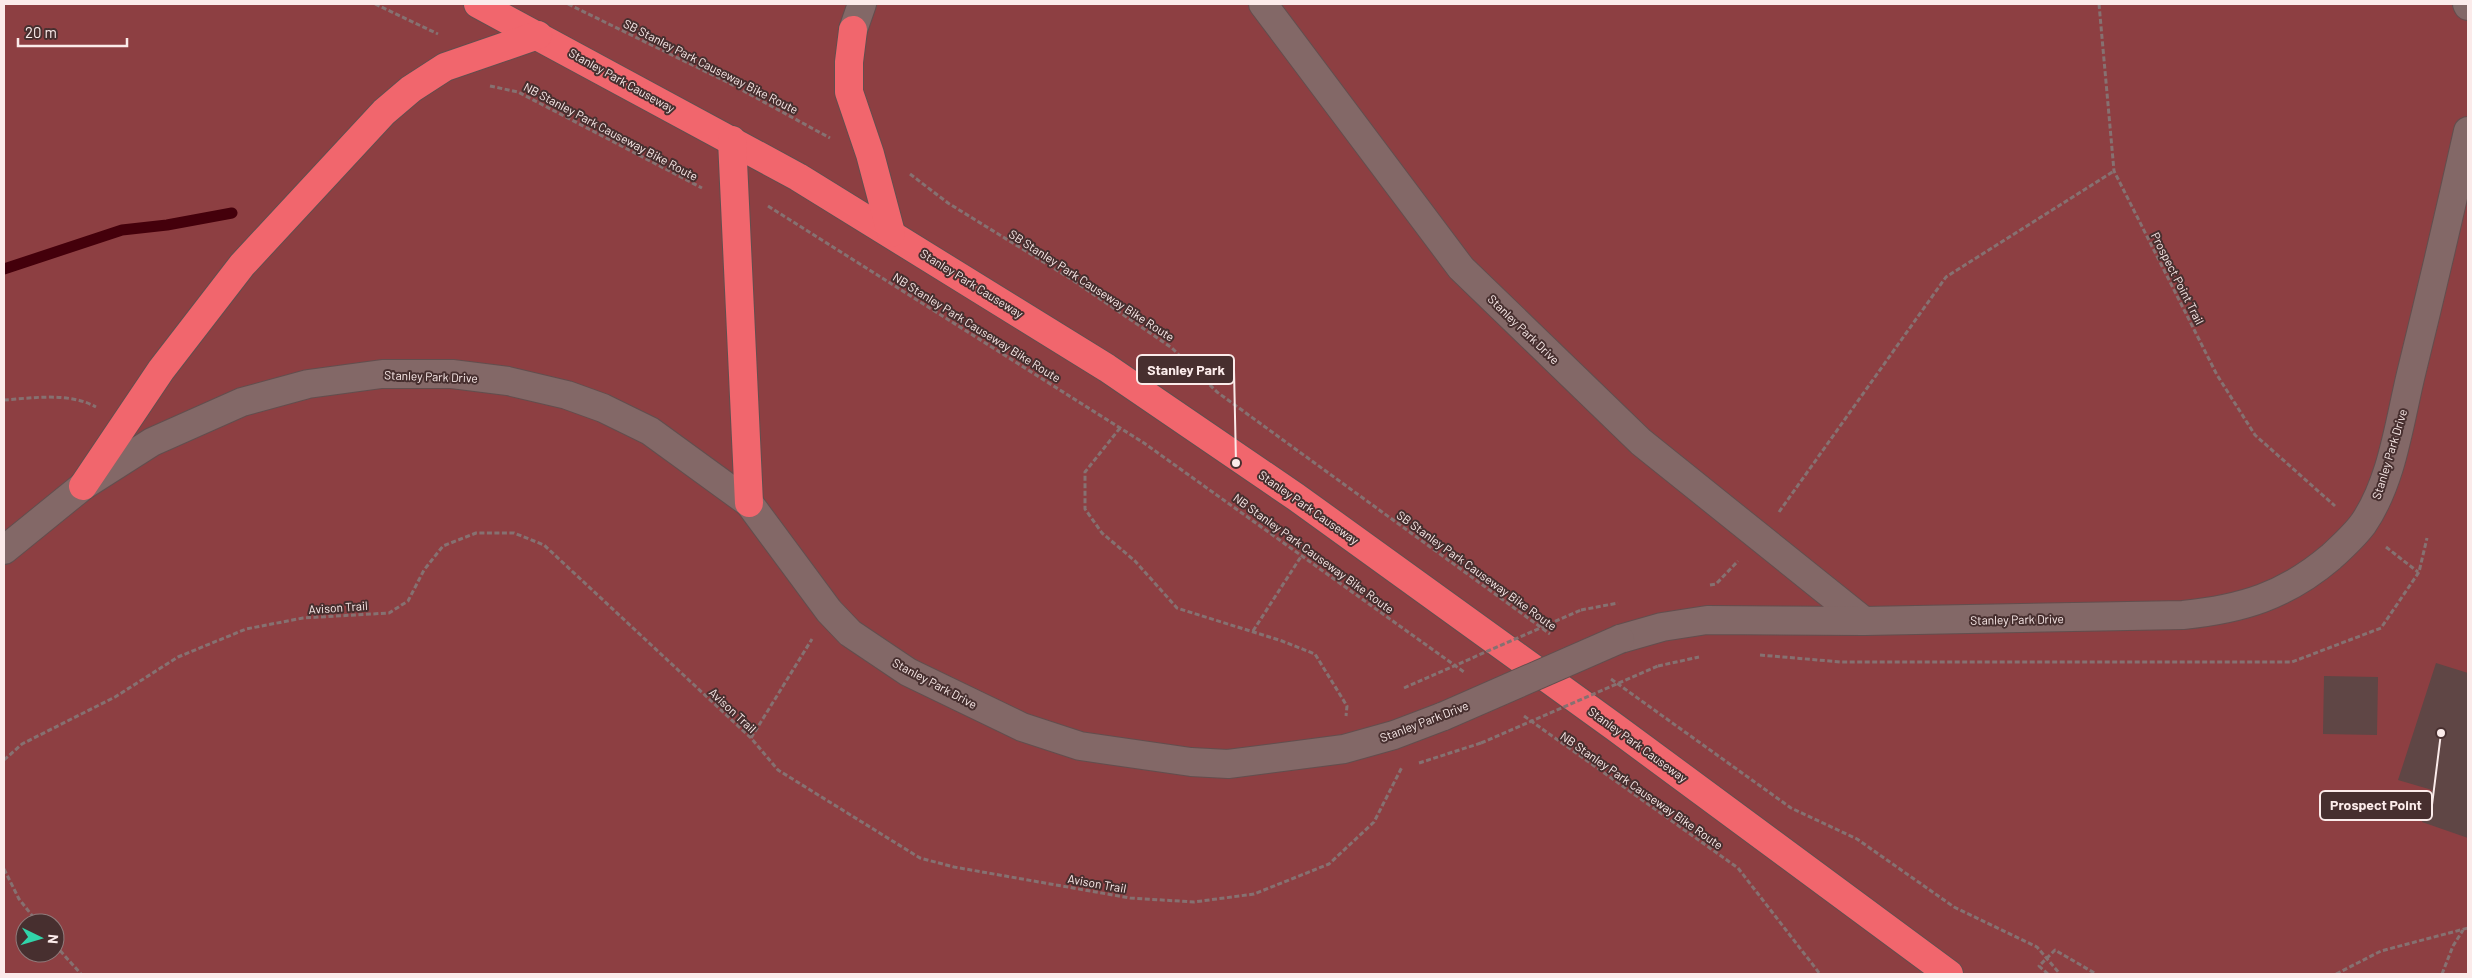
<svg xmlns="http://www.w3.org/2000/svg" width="2472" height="978" viewBox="0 0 2472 978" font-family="Barlow,sans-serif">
<rect width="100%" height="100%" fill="#472f2f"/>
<path fill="#8d3f42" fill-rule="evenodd" d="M 4,4 L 2468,4 L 2468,974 L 4,974 ZM 25,923 L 55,923 L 55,953 L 25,953 Z"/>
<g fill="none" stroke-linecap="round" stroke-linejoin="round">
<path stroke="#44000b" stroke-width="11" d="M 4,269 L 122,230 L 167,225 L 232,213"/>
</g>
<g fill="#5f4645">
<path d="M 2436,663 L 2468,673 L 2468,838 L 2422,822 L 2432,790 L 2398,780 Z"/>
<path d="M 2324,676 L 2378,677 L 2377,735 L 2323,734 Z"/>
</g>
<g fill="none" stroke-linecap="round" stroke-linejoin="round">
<g stroke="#634e4e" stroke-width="30">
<g id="minor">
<path d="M 1263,4 L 1461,268 L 1641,442 L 1864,621"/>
<path d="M 2467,4 L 2468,6"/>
<path d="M 853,30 L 862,4"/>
<path d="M 4,550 L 83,486 L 152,442 L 242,402 L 308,384 L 382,374 L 452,374 L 508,381 L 567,395 L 603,408 L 650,431 L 749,503 L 829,611 L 850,633 L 908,672 L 1022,727 L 1080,746 L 1191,762 L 1228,764 L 1344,749 L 1394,735 L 1444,716"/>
<path d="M 1620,639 L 1662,627 L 1707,620 L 1864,621 L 2183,615 C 2242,609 2285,596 2331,557 C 2342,547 2354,536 2363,524 C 2392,482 2399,424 2411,374 C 2431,293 2450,212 2468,131"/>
</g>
</g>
<g stroke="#634e4e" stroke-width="30">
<g id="highway">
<path d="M 478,4 L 798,177 L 1107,368 L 1296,497 L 1616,728 L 1949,974"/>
<path d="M 853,30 L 849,62 L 849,92 L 870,154 L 891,233"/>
<path d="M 732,140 L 749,503"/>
<path d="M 83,486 L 161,370 L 242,265 L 384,112 L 411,89 L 445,67 L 538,35"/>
</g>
</g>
<g stroke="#867171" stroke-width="3" stroke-dasharray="5 2.5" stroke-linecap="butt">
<path d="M 375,4 L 438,34"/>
<path d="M 568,4 L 729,83 L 830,138"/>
<path d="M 2099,4 L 2114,171 L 2217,375 L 2255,435 L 2335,506"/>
<path d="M 490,86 L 518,92 L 702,188"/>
<path d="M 910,174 L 948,203 L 1071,279 L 1172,348 L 1217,392 L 1550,634"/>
<path d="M 768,206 L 1144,443 L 1464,672"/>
<path d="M 4,400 C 33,398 69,392 96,407"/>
<path d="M 1120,428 L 1085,472 L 1085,509 L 1102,533 L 1135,561 L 1177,608 L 1282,641 L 1315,654 L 1347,706 L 1346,716"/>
<path d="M 1779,512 L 1946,277 L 2114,171"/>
<path d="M 2386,547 L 2418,572"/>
<path d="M 1710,585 L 1716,584 L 1738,561"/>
<path d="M 1581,610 L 1618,603"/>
<path d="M 1253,631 L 1302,555"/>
<path d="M 1760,655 L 1841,662 L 2292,662 L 2381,628 L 2419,572 L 2427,538"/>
<path d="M 1658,666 L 1699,657"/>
<path d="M 1611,679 L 1791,808 L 1857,839 L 1954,907 L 2037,947 L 2060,974"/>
<path d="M 1524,716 L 1738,868 L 1820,974"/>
<path d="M 751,738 L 812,639"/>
<path d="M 4,760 L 22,744 L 115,697 L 178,657 L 246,629 L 303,618 L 389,613 L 408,601 L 424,570 L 443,546 L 476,533 L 514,533 L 544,545 L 751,738 L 778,770 L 920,858 L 954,867 L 1130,898 L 1194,902 L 1254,894 L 1329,864 L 1374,822 L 1402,767"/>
<path d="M 1419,763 L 1481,743"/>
<path d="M 4,869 L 19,899 L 38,923"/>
<path d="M 55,945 L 81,974"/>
<path d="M 2048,974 L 2039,966 L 2055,950 L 2096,974"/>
<path d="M 2336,974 L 2381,951 L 2468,928"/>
<path d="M 2442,974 L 2453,946 L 2463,930"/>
</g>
<use href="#minor" stroke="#836867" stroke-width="28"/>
<use href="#highway" stroke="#f1666d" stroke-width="28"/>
<g stroke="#634e4e" stroke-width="30" stroke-linecap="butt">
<path id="minor-bridge" d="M 1444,716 L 1620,639"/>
</g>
<g stroke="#867171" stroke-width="3" stroke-dasharray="5 2.5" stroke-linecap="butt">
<path d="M 1404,688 L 1581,610"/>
<path d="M 1481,743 L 1658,666"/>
</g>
<use href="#minor-bridge" stroke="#836867" stroke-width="28"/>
</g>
<g text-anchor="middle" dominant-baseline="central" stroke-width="4" stroke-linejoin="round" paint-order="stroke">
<g font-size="12" fill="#fbebea" stroke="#472f2f">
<text transform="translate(711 66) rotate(27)">SB Stanley Park Causeway Bike Route</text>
<text transform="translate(622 80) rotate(29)">Stanley Park Causeway</text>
<text transform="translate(611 131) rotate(28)">NB Stanley Park Causeway Bike Route</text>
<text transform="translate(2178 278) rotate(63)">Prospect Point Trail</text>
<text transform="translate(972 283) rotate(32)">Stanley Park Causeway</text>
<text transform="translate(1092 285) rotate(33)">SB Stanley Park Causeway Bike Route</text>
<text transform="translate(977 327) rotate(32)">NB Stanley Park Causeway Bike Route</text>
<text transform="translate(1524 329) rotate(44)">Stanley Park Drive</text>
<text transform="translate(431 376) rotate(2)">Stanley Park Drive</text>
<text transform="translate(2389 454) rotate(-73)">Stanley Park Drive</text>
<text transform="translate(1309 507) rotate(35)">Stanley Park Causeway</text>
<text transform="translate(1314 553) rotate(36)">NB Stanley Park Causeway Bike Route</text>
<text transform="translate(1477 570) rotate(36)">SB Stanley Park Causeway Bike Route</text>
<text transform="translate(338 607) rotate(-4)">Avison Trail</text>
<text transform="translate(2017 619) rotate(-1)">Stanley Park Drive</text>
<text transform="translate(935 683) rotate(28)">Stanley Park Drive</text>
<text transform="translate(733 710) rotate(43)">Avison Trail</text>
<text transform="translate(1424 721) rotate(-21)">Stanley Park Drive</text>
<text transform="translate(1638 744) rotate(36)">Stanley Park Causeway</text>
<text transform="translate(1642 790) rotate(35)">NB Stanley Park Causeway Bike Route</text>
<text transform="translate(1097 883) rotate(10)">Avison Trail</text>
</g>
</g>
<path fill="none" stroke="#fbebea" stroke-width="2" d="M1236 463L1234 370M2441 733L2432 805"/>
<g fill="#fbebea" stroke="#472f2f" stroke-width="2">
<circle cx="1236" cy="463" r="5"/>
<circle cx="2441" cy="733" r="5"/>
</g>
<g fill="#472f2f" stroke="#fbebea" stroke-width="2">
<rect x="1137" y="355" width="97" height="29" rx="5"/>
<rect x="2320" y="791" width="112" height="29" rx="5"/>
</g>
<g font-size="14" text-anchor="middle" font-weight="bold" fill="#fbebea">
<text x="1186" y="375">Stanley Park</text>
<text x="2376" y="810">Prospect Point</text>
</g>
<rect width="2472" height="978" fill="none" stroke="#fbebea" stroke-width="10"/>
<g transform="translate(40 938) rotate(95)"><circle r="24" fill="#472f2f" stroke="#8f7a7a"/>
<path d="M0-4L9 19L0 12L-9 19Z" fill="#31d4a9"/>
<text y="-8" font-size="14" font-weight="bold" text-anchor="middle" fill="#fbebea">N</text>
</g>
<path d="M18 38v8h109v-8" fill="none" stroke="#fbebea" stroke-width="2.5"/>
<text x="25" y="38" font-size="15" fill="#fbebea" stroke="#472f2f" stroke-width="4" paint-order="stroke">20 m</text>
</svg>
